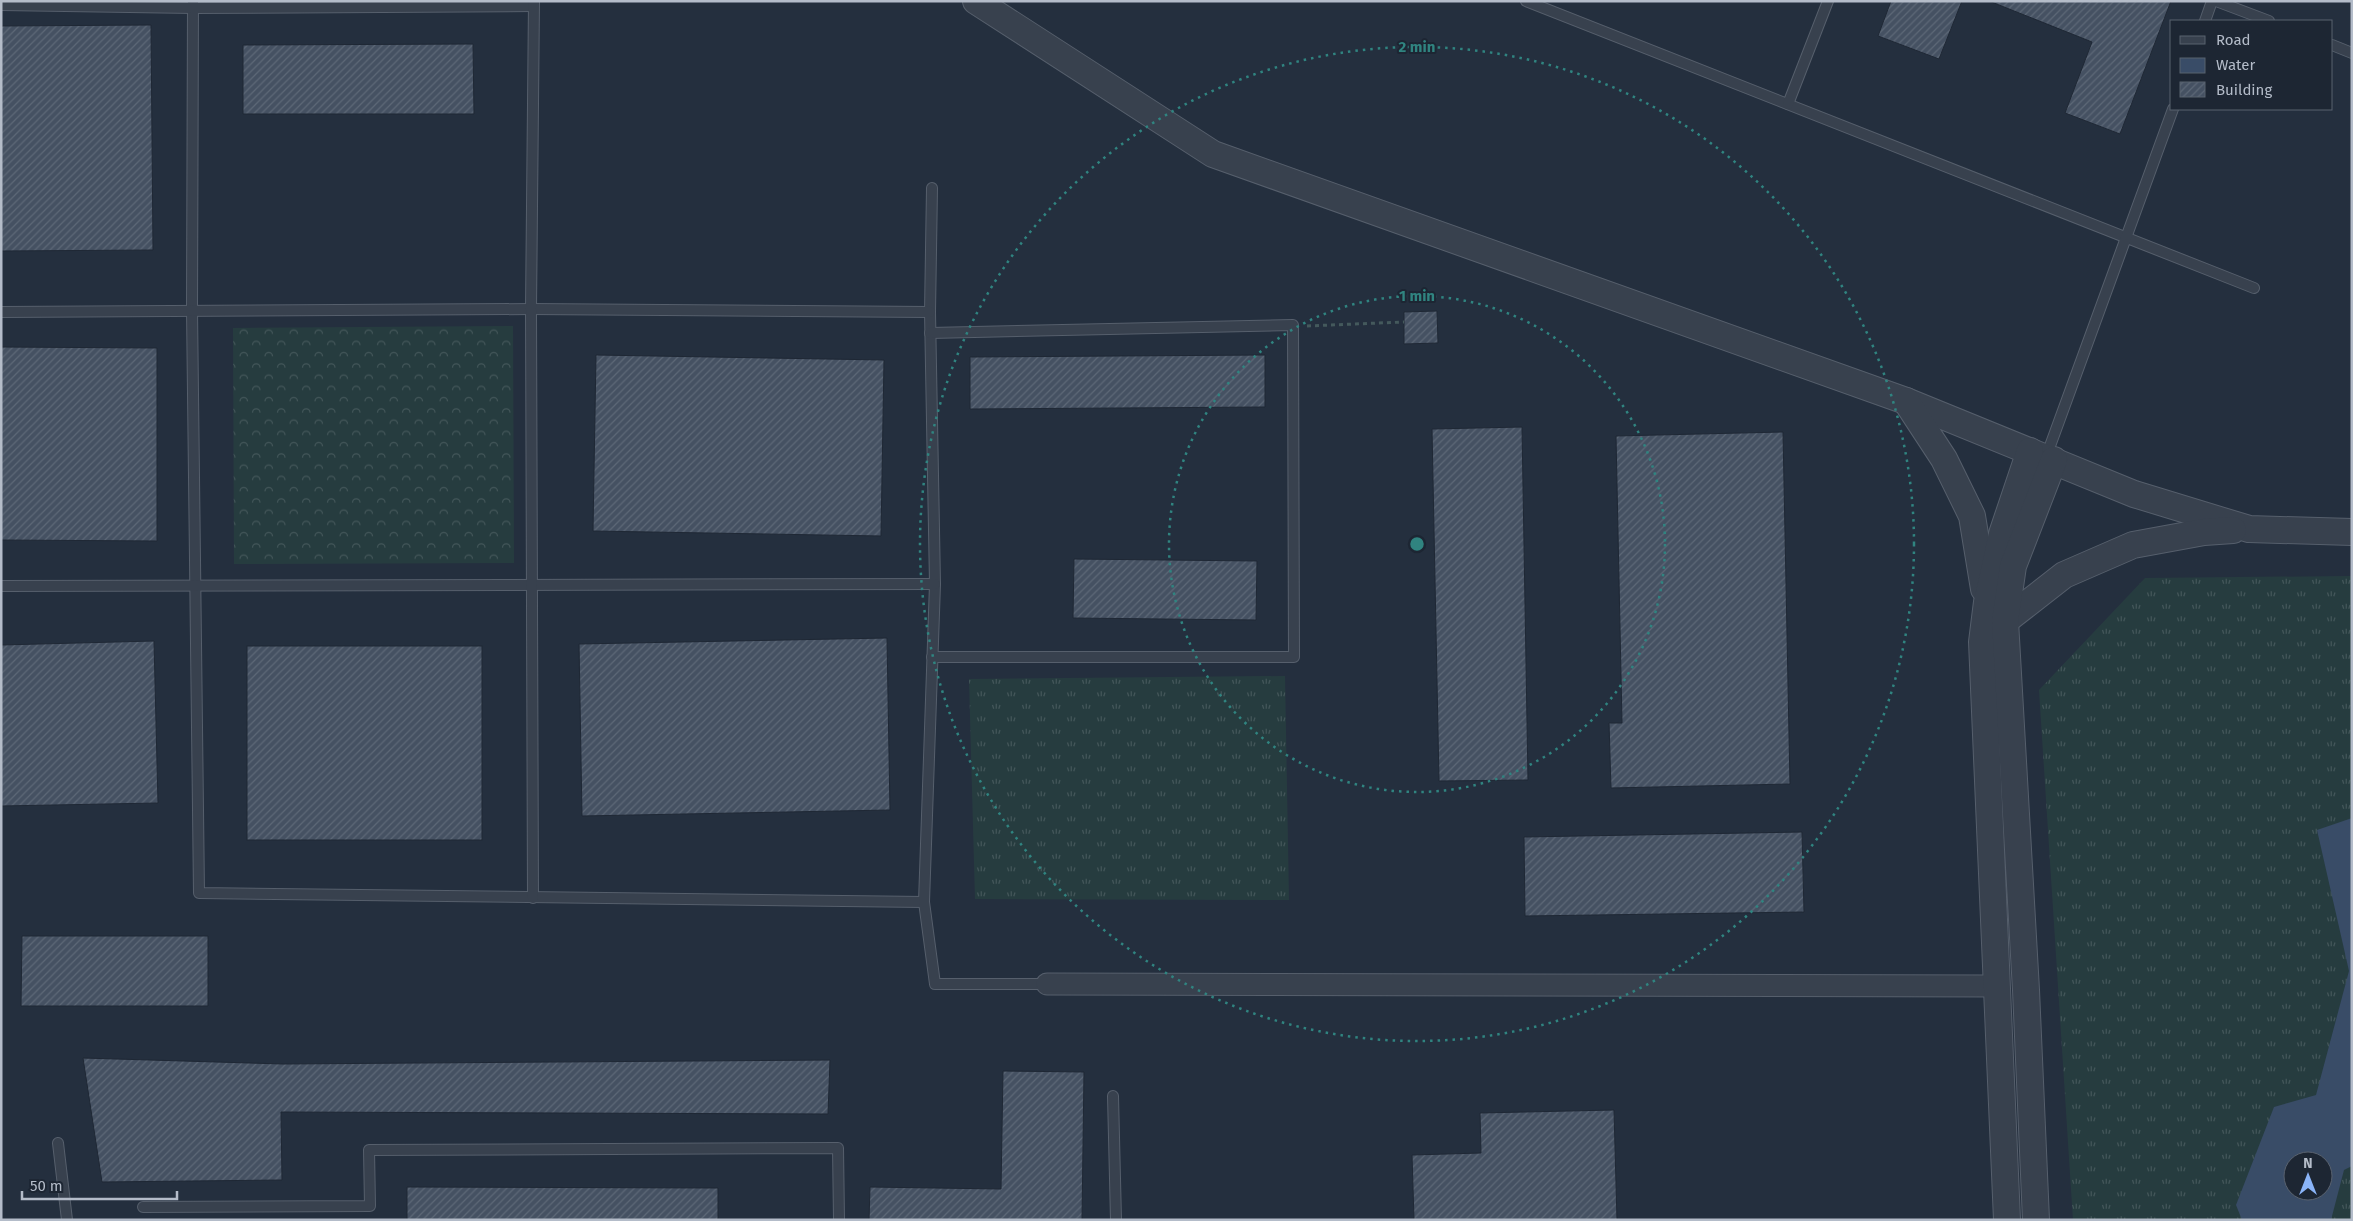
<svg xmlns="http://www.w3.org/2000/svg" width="2353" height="1221" viewBox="0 0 2353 1221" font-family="'Fira Sans',sans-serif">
<defs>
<pattern id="grass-tufts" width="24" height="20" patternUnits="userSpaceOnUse" patternTransform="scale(1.25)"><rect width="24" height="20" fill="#263c3f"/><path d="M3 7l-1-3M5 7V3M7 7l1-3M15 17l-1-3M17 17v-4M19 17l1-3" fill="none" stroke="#435659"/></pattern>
<pattern id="forest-crowns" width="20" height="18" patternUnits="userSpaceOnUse" patternTransform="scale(1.25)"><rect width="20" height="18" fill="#263c3f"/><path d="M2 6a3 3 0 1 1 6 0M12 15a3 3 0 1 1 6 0" fill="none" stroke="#435659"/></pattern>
<pattern id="building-hatch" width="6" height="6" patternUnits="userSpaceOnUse" patternTransform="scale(1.25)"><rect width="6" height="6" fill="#455162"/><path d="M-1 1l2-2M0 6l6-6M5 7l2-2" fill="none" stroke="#5d6877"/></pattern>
</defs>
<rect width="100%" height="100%" fill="#242f3e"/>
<g fill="url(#grass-tufts)" fill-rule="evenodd">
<path d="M 2352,576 L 2352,1220 L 2073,1220 L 2039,690 L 2145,578 ZM 2293,1161 L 2323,1161 L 2323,1191 L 2293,1191 Z"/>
<path d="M 1285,676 L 1289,900 L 975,899 L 969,679 Z"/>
</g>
<path fill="url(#forest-crowns)" d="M 513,326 L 514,563 L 234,564 L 233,328 Z"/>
<path fill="#394c67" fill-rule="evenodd" d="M 2352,818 L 2352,1166 L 2344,1170 L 2331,1220 L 2242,1220 L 2236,1205 L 2274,1107 L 2316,1095 L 2349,971 L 2317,830 ZM 2293,1161 L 2323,1161 L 2323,1191 L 2293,1191 Z"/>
<g fill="url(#building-hatch)" stroke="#1f2835">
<path d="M 1891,1 L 1962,1 L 1939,59 L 1878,36 Z"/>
<path d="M 1989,1 L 2171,1 L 2120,134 L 2065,113 L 2092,42 Z"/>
<path d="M 151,25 L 153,250 L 1,251 L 1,26 Z"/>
<path d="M 473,44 L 474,114 L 243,114 L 243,45 Z"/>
<path d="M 1437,311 L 1438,343 L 1404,344 L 1404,312 Z"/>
<path d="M 1,347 L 157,348 L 157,541 L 1,540 Z"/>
<path d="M 596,355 L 884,360 L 881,536 L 593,531 Z"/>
<path d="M 1265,355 L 1265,407 L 970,409 L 970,357 Z"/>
<path d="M 1522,427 L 1528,780 L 1439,781 L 1432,429 Z"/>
<path d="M 1783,432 L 1790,784 L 1611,788 L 1609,723 L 1622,723 L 1616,436 Z"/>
<path d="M 1074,559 L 1257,561 L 1256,620 L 1073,618 Z"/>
<path d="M 887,638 L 890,810 L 582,816 L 579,644 Z"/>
<path d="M 154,641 L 158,803 L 1,806 L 1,645 Z"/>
<rect x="247" y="646" width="235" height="194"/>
<path d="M 1802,832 L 1804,912 L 1525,916 L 1524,837 Z"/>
<path d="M 22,936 L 208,936 L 208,1006 L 21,1006 Z"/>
<path d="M 83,1058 L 283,1064 L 830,1060 L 828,1114 L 281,1112 L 282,1180 L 102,1182 Z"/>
<path d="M 1003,1071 L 1084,1072 L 1082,1220 L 869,1220 L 870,1187 L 1001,1189 Z"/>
<path d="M 1614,1110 L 1617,1220 L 1414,1220 L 1412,1155 L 1481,1153 L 1480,1113 Z"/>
<path d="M 407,1187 L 718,1188 L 718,1220 L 407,1220 Z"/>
</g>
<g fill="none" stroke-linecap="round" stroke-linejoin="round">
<g stroke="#565f6c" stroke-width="12">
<g id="service">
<path d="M 193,1 L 192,310 L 199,893 L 924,902"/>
<path d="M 1526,1 L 2254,288"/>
<path d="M 2216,1 L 2269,21"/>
<path d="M 1,5 L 193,8 L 533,6"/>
<path d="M 2205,21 L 2212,1"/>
<path d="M 2332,45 L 2352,53"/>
<path d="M 1788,104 L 1828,1"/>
<path d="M 932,188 L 930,312 L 935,584 L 924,902 L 935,984 L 1047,984"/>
<path d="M 1,312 L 531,309 L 930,312"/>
<path d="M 930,333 L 1293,325 L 1294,657 L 932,657"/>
<path d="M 2046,457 L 2173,109"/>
<path d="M 1,586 L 935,584"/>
<path d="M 533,898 L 531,309 L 534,1"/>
<path d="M 1113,1096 L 1116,1220"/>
<path d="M 58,1143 L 67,1220"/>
<path d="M 143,1207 L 370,1206 L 369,1150 L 838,1148 L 839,1220"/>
</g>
</g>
<g stroke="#565f6c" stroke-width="23">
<path id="minor" d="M 1047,984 L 1996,986"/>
</g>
<g stroke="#565f6c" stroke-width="28">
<g id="tertiary">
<path d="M 976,1 L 1213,154 L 1906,401 L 2134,494 L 2249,529 L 2352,532"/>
<path d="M 1906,401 L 1944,459 L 1972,516 L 1984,589"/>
<path d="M 2005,621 L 2064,575 L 2133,545 L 2204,532 L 2233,530"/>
<path d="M 2007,1220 L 1982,642 L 1987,602 L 2002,534 L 2030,451"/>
<path d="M 2036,1220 L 2026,990 L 2005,621 L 2013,566 L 2054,460"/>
</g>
</g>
<path stroke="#44595c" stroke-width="3" stroke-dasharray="4 4" stroke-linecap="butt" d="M 1307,326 L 1404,322"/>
<use href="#service" stroke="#38414e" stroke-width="10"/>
<use href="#minor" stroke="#38414e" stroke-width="21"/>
<use href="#tertiary" stroke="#38414e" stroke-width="26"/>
</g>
<g fill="none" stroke="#308480" stroke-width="2.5" stroke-dasharray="2.5 5">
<circle cx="1417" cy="544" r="248"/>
<circle cx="1417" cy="544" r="497"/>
</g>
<circle cx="1417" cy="544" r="8" fill="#308480" stroke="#1d2633" stroke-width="2.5"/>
<g font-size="15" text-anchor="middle" font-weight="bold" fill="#308480" stroke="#1d2633" stroke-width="4" stroke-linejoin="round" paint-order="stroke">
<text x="1417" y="52">2 min</text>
<text x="1417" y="301">1 min</text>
</g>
<rect width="2353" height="1221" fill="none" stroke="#b4bcc9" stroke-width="5"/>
<rect x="2170" y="20" width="162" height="90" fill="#1d2633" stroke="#59626f"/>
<rect x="2180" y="36" width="25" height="8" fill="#38414e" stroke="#59626f"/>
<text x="2216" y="45" font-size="15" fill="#b4bcc9">Road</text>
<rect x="2180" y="58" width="25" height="15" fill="#394c67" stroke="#59626f"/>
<text x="2216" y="70" font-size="15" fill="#b4bcc9">Water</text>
<rect x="2180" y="82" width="25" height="15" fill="url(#building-hatch)" stroke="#59626f"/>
<text x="2216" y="95" font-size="15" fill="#b4bcc9">Building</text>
<g transform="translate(2308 1176)"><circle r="24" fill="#1d2633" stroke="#59626f"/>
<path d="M0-4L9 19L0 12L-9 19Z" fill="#8ab4f8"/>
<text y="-8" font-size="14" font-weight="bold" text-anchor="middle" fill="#b4bcc9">N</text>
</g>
<path d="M22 1191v8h155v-8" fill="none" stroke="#b4bcc9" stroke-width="2.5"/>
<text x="30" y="1191" font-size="15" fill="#b4bcc9" stroke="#1d2633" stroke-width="4" paint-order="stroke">50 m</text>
</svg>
